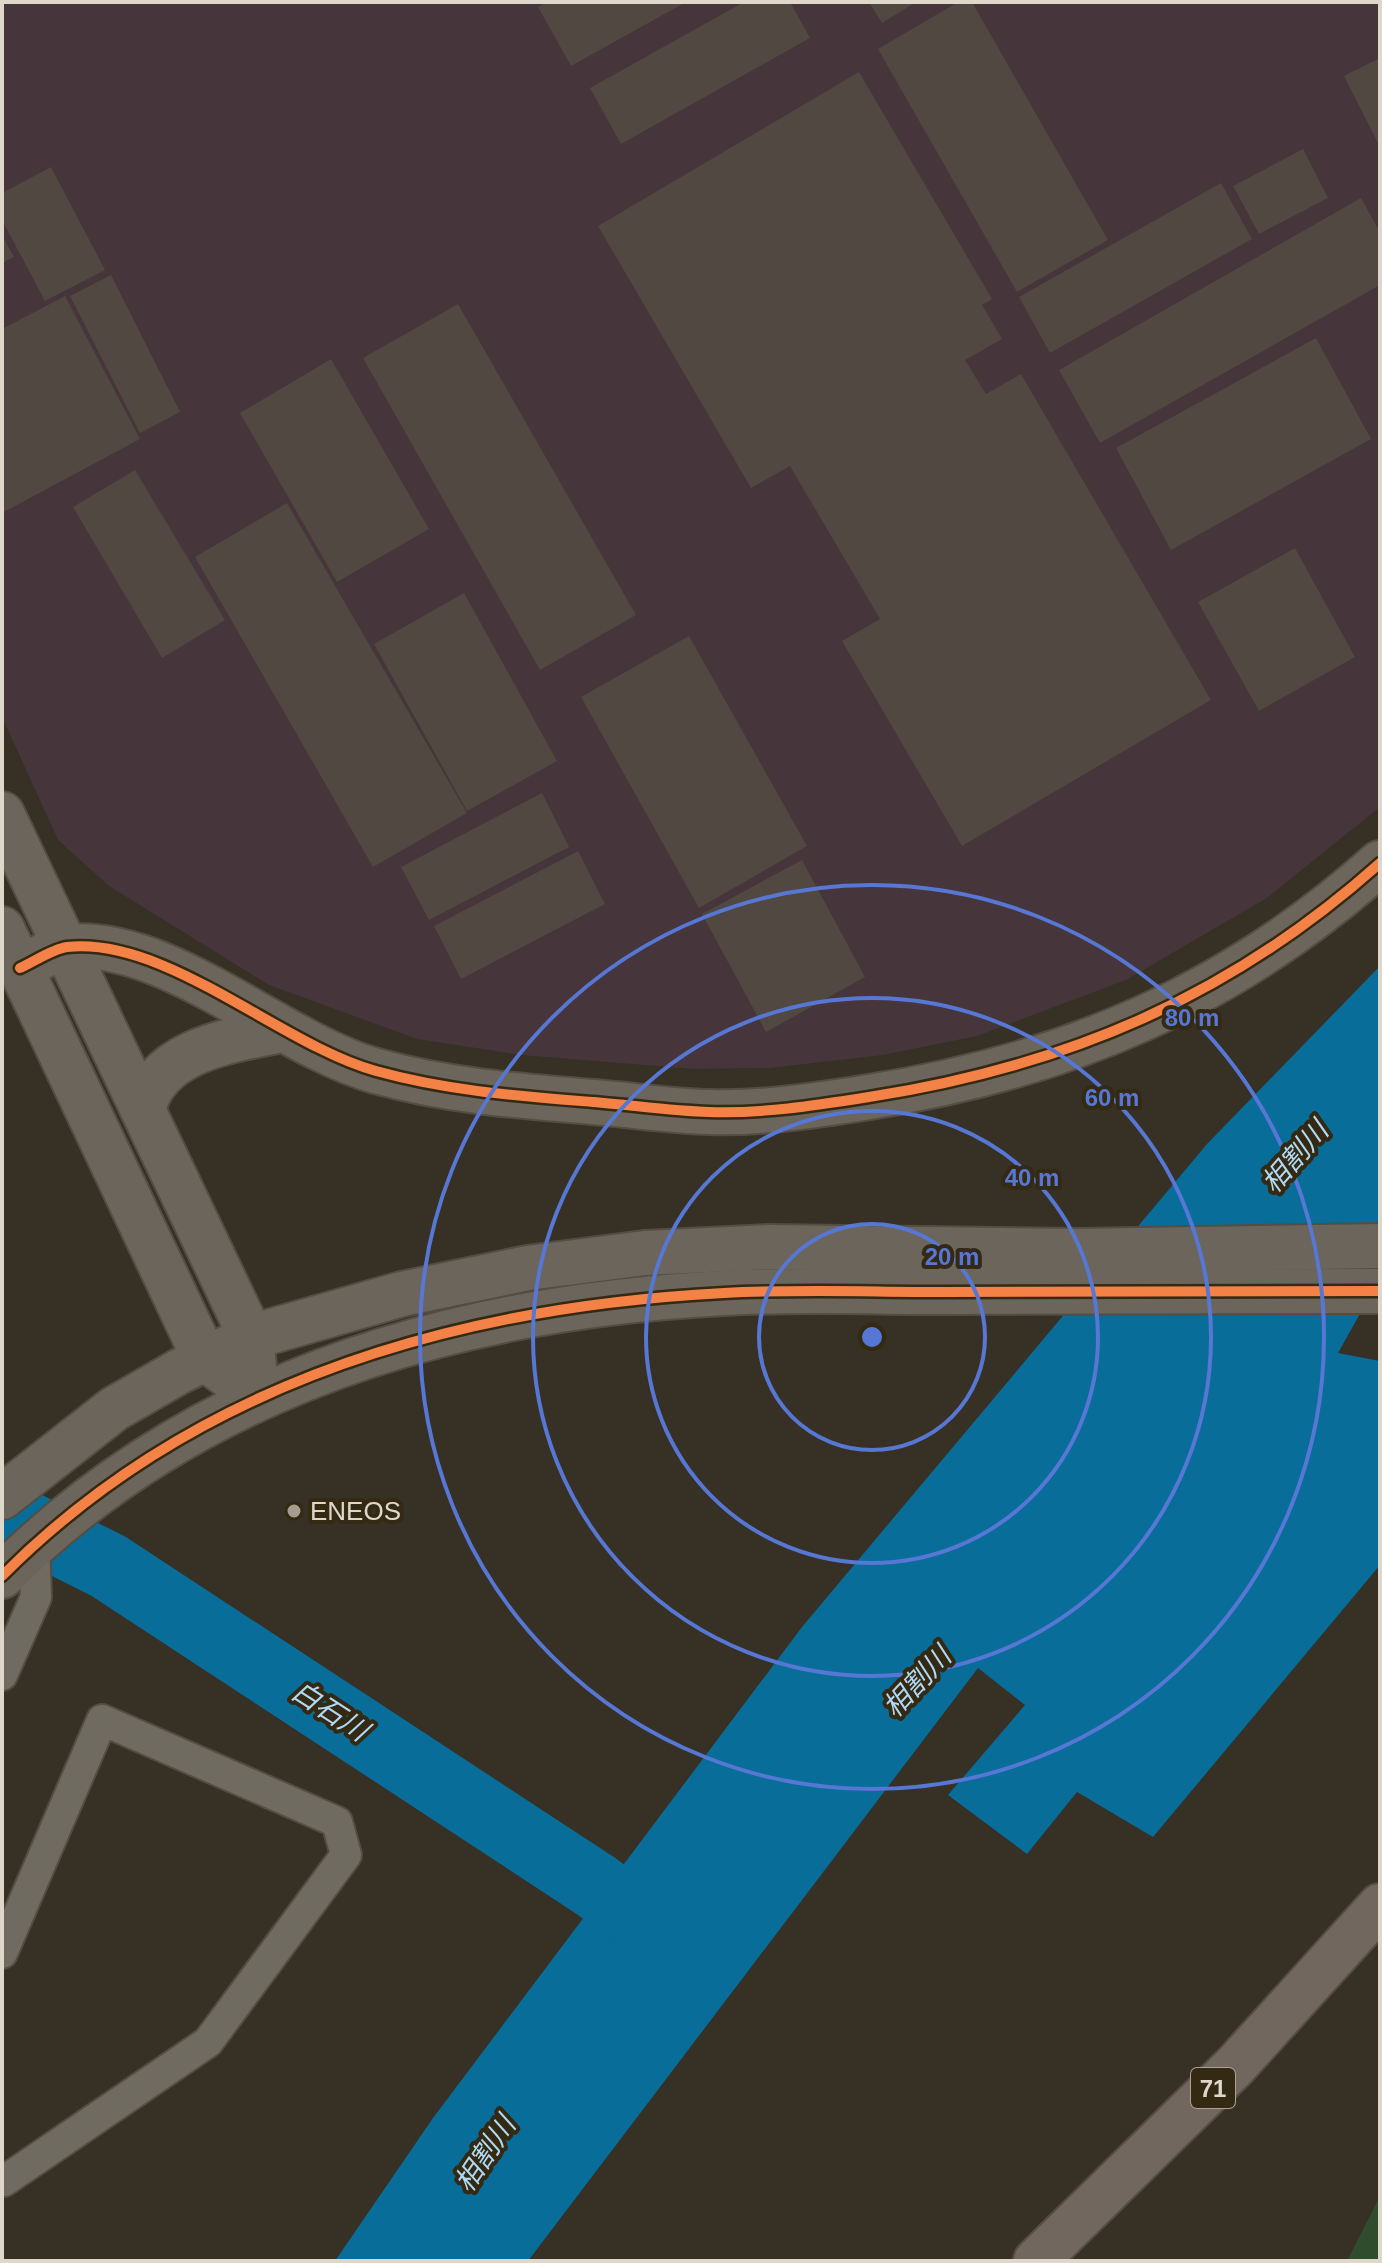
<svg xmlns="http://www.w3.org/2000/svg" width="1382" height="2263" viewBox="0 0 1382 2263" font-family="Arial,'Noto Sans JP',sans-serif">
<rect width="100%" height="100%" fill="#363025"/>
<path fill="#46353b" d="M 2,2 L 1380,2 L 1380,807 L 1267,898 L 1126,980 L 977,1036 L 883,1055 L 770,1068 L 694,1069 L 521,1055 L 417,1039 L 269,985 L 109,886 L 58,840 L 2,717 Z"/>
<path fill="#2f4d2d" d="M 1380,2196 L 1380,2261 L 1347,2261 Z"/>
<path fill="#086d99" d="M 1380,966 L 1380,1278 L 1338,1353 L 1380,1361 L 1380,1565 L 1153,1837 L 1077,1792 L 1027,1854 L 948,1795 L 1025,1705 L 978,1668 L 528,2261 L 335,2261 L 433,2118 L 802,1627 L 1207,1144 Z"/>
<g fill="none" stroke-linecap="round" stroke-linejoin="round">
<path stroke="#086d99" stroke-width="68" d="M 2,1513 L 108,1566 L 596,1886 L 648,1925"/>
</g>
<g fill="#504841">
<path d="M 547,2 L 686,2 L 571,66 L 538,7 Z"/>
<path d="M 744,2 L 790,2 L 810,38 L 621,144 L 590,88 Z"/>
<path d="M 869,2 L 916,2 L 882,23 Z"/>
<path d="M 958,2 L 972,2 L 1108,240 L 1017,292 L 878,49 Z"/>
<path d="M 1380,58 L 1380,147 L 1344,76 Z"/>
<path d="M 859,72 L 992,299 L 982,305 L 1002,339 L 965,360 L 986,394 L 1021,374 L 1211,700 L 962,846 L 842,641 L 880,619 L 790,466 L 751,488 L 598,226 Z"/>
<path d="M 1303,149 L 1328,198 L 1259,234 L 1233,186 Z"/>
<path d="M 51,167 L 105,270 L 45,301 L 2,220 L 2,193 Z"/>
<path d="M 1221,183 L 1252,239 L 1050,353 L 1019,297 Z"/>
<path d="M 1361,198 L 1380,232 L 1380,285 L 1100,443 L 1059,370 Z"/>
<path d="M 2,235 L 14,257 L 2,263 Z"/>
<path d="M 111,275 L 180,412 L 140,433 L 70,296 Z"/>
<path d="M 65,296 L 140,439 L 2,513 L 2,329 Z"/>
<path d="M 458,304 L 636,615 L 540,670 L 363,358 Z"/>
<path d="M 1316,338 L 1371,439 L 1171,550 L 1116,448 Z"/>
<path d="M 331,359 L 429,529 L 337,582 L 240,413 Z"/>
<path d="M 135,470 L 225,620 L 162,658 L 73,507 Z"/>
<path d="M 287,503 L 467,813 L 373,867 L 195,557 Z"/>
<path d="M 1295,548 L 1355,657 L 1259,711 L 1198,602 Z"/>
<path d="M 464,593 L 557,761 L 467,811 L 374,644 Z"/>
<path d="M 689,636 L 807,846 L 699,908 L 581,697 Z"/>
<path d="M 542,793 L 569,847 L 429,920 L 401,867 Z"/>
<path d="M 578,851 L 605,904 L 461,979 L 434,926 Z"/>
<path d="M 802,860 L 865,977 L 766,1032 L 702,914 Z"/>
</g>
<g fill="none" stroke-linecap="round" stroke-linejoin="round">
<g stroke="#534d43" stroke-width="34">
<g id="street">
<path d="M 2,1675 L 36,1597 L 34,1544"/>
<path d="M 2,1953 L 102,1720 L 337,1822 L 346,1855 L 208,2042 L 4,2181 L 2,2178"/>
</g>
</g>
<g stroke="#534d43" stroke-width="48">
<g id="secondary">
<path d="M 2,814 L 251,1337 L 254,1367"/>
<path d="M 2,929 L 205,1359 L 229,1376"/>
<path d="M 20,968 C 34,962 52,949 67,947 C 166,936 281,1045 376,1071 C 448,1091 519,1096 593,1102 C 632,1105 671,1111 709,1112 C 762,1114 818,1105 869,1097 C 1067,1066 1230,997 1380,863"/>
<path d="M 143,1110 C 156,1050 231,1040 283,1030"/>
<path d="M 2,1497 L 114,1409 L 180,1371 L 251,1337 L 402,1294 L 528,1268 L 645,1253 L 769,1247 L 1077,1251 L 1380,1246"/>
<path d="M 2,1576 C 195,1382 456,1307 724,1293 C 797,1289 870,1292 943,1292 C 1088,1291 1234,1291 1380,1291"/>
</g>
</g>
<g stroke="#534d43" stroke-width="48">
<path id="primary" d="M 1036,2261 L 1235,2066 L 1380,1906"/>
</g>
<use href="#street" stroke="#706b61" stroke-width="30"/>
<use href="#secondary" stroke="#6c655c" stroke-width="44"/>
<use href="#primary" stroke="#72675e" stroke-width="44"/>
<g stroke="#342913" stroke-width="15">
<g id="cycleway">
<path d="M 20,968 C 34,962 52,949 67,947 C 166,936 281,1045 376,1071 C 448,1091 519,1096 593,1102 C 632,1105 671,1111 709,1112 C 762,1114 818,1105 869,1097 C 1067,1066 1230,997 1380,863"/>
<path d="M 2,1576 C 195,1382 456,1307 724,1293 C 797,1289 870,1292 943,1292 C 1088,1291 1234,1291 1380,1291"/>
</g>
</g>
<use href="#cycleway" stroke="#f48246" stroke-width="10"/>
</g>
<g fill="none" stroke="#5777d4" stroke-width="4">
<circle cx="872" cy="1337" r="113"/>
<circle cx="872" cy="1337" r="226"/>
<circle cx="872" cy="1337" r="339"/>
<circle cx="872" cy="1337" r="452"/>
</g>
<circle fill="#a49d90" stroke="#342913" stroke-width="3" cx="294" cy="1511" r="8"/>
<g text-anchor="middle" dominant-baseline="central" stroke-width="8" stroke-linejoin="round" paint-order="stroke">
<rect fill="#342913" stroke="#aca393" stroke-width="2" x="1191" y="2068" width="44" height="40" rx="6"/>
<g font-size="24" font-weight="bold" fill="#dfd7ca">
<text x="1213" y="2088">71</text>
</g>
<g font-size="26" fill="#dfd7ca" stroke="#342913" text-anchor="start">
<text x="310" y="1511">ENEOS</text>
</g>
<g font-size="28" font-style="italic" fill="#afd9f4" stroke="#342913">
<text transform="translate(1295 1157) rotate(-49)">相割川</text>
<text transform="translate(917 1682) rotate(-47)">相割川</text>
<text transform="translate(330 1711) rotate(33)">白石川</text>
<text transform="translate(485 2154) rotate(-56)">相割川</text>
</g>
</g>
<circle cx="872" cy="1337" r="12" fill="#5777d4" stroke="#342913" stroke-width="4"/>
<g font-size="24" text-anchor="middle" font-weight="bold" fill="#5777d4" stroke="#342913" stroke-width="8" stroke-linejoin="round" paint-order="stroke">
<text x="1192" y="1026">80 m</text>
<text x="1112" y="1106">60 m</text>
<text x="1032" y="1186">40 m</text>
<text x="952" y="1265">20 m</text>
</g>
<rect width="1382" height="2263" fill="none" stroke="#dfd7ca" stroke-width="8"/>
</svg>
